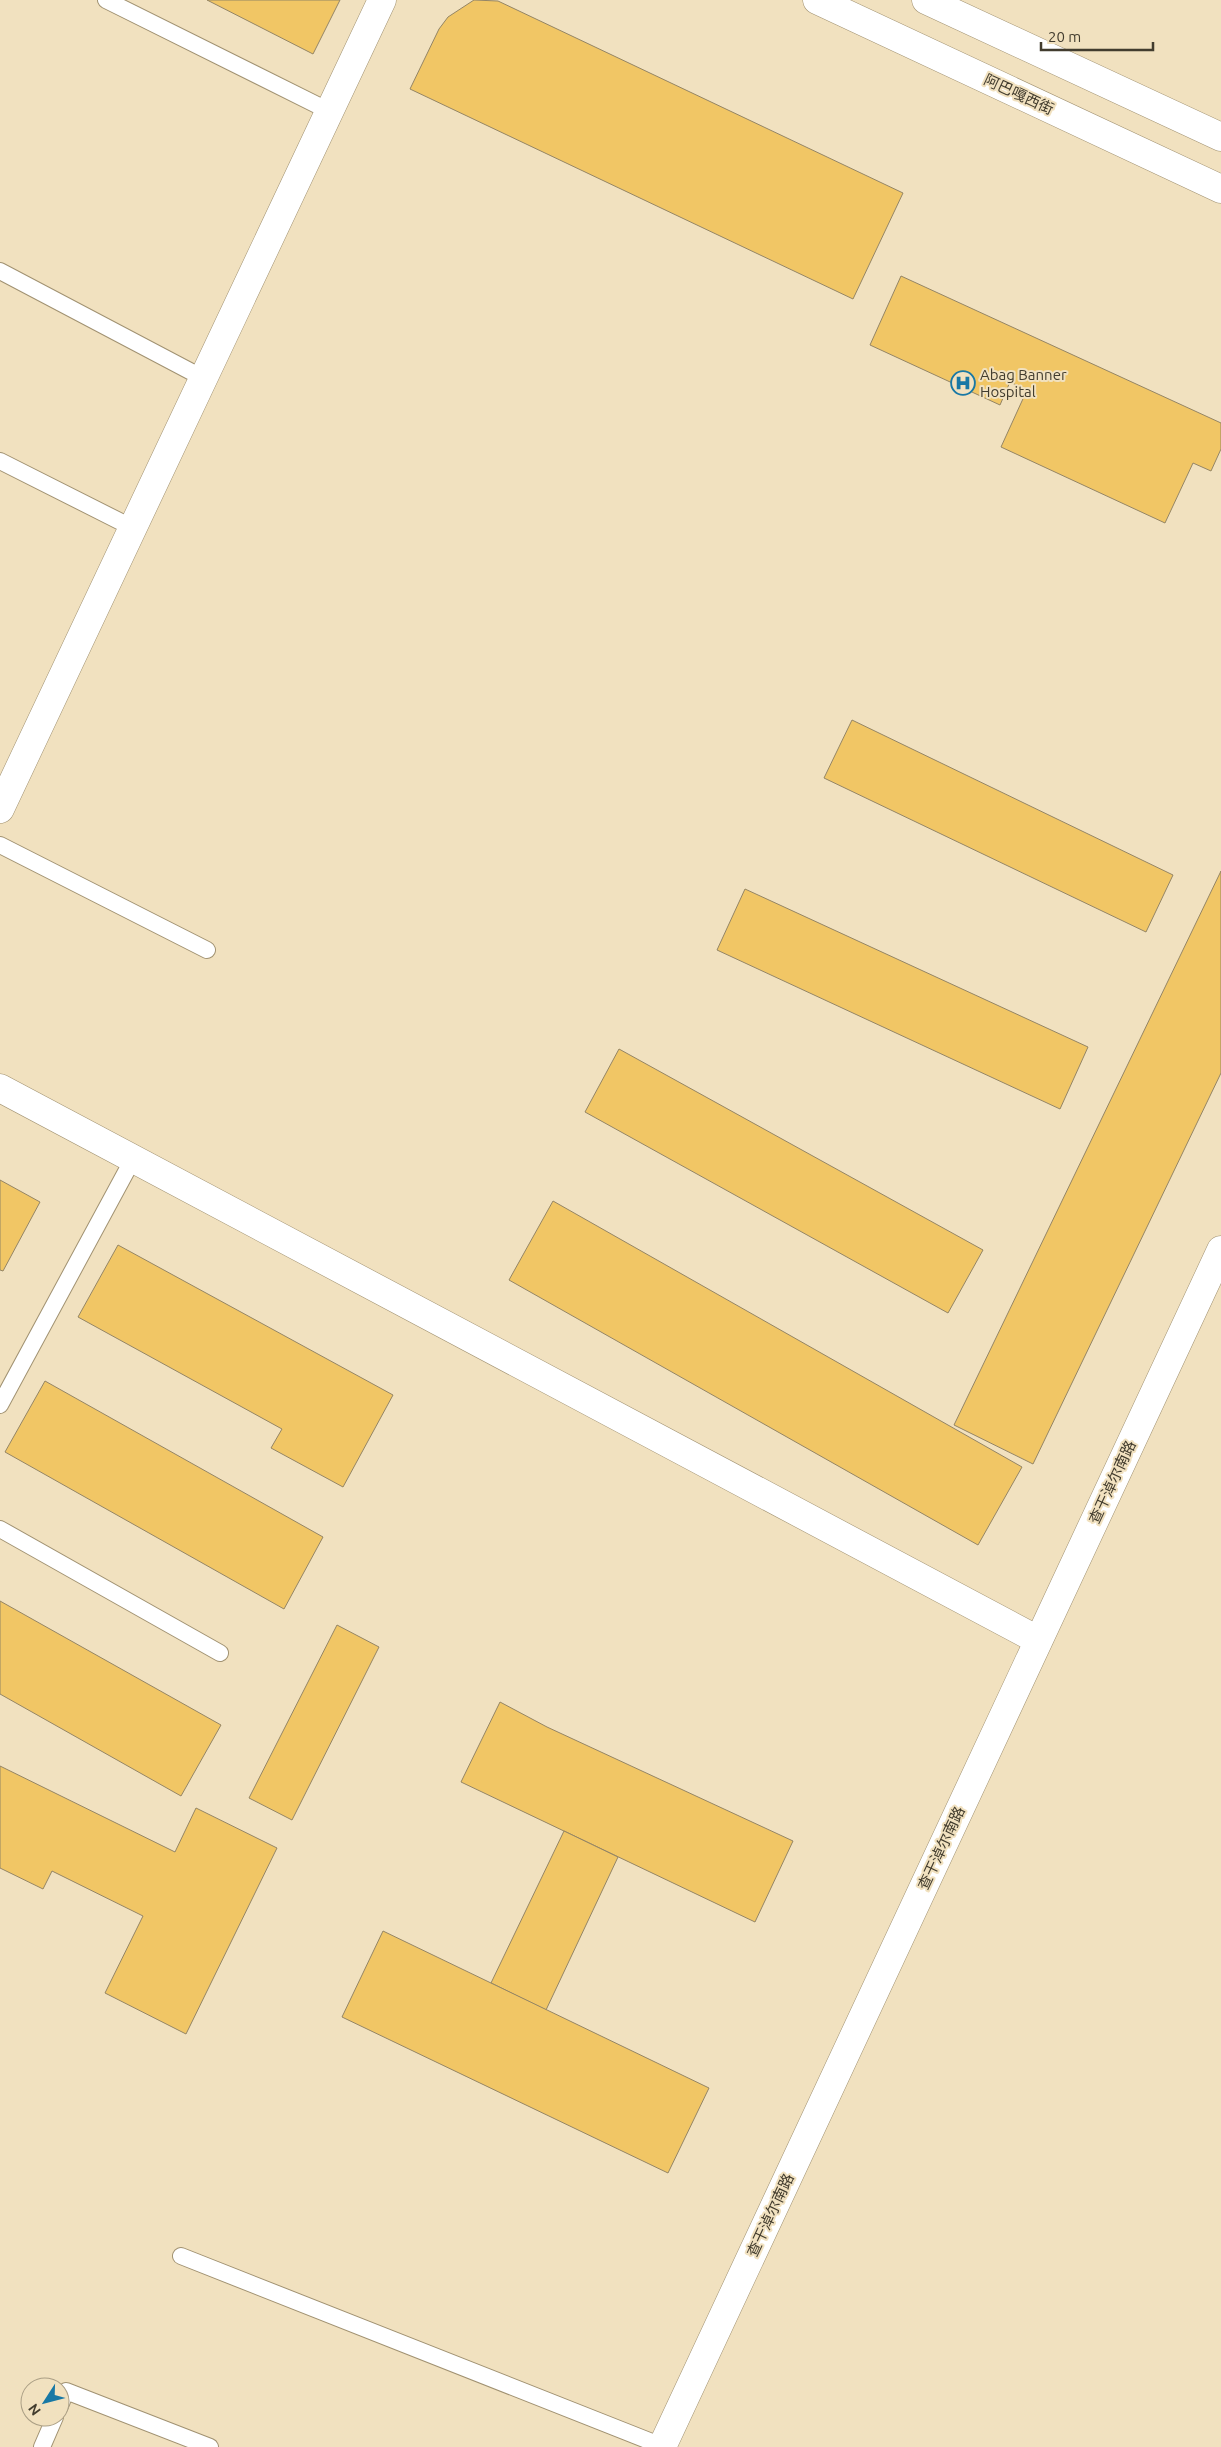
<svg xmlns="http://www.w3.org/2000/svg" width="1221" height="2447" viewBox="0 0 1221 2447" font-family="Ubuntu,'Noto Sans SC',sans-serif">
<rect width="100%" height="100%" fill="#f1e1bf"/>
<g fill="#f1c665" stroke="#948565">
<path d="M 207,0 L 340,0 L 313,54 Z"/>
<path d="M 474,0 L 498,1 L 903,193 L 853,299 L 410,89 L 439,29 L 448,17 Z"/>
<path d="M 901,276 L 1221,423 L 1221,449 L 1211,471 L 1193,463 L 1165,523 L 1001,447 L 1027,390 L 1010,382 L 1000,405 L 870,345 Z"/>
<path d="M 852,720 L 1173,875 L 1146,932 L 824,778 Z"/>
<path d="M 1221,871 L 1221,1073 L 1033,1464 L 954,1425 Z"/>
<path d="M 745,889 L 1088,1047 L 1060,1109 L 717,950 Z"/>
<path d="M 619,1049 L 983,1250 L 948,1313 L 585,1112 Z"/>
<path d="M 0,1180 L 40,1202 L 3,1271 L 0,1270 Z"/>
<path d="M 553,1201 L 1022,1467 L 978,1545 L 509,1280 Z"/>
<path d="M 118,1245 L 393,1395 L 343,1487 L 271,1448 L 282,1429 L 78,1317 Z"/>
<path d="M 45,1381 L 323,1537 L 284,1609 L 5,1452 Z"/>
<path d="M 0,1601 L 221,1725 L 181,1796 L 0,1694 Z"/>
<path d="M 337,1625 L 379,1647 L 292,1820 L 249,1798 Z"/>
<path d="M 500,1702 L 547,1727 L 793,1841 L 755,1922 L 461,1782 Z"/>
<path d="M 0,1766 L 175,1852 L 196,1808 L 277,1848 L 186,2034 L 105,1993 L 143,1916 L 52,1871 L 43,1889 L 0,1868 Z"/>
<path d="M 564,1831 L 618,1857 L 546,2010 L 491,1983 Z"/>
<path d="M 383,1931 L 709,2088 L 668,2173 L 342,2017 Z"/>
</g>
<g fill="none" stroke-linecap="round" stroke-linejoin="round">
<g stroke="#a19272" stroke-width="18">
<g id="lane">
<path d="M 106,0 L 329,111"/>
<path d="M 0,271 L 203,378"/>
<path d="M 0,461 L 133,528"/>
<path d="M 0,845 L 207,950"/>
<path d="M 0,1405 L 133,1159"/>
<path d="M 0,1529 L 220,1653"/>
<path d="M 181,2256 L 662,2446"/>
<path d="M 60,2406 L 66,2391 L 210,2447"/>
<path d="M 42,2447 L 55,2417"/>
</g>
</g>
<g stroke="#a19272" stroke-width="29">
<g id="street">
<path d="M 0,809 L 382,0"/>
<path d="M 0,1088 L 1038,1640"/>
</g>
</g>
<g stroke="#a19272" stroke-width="29">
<g id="secondary">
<path d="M 817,0 L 1221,189"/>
<path d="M 926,0 L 1221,137"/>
<path d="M 662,2447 L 1221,1250"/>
</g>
</g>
<use href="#lane" stroke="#fff" stroke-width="16"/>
<use href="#street" stroke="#fff" stroke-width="28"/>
<use href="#secondary" stroke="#fff" stroke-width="28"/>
</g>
<defs>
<g id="hospital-ring" transform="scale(1.25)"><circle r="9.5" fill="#f1e1bf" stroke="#1878a5" stroke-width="1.5"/><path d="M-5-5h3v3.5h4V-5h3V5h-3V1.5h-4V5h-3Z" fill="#1878a5"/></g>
</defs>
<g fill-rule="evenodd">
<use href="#hospital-ring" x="963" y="383"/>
</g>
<g text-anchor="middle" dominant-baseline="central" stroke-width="4" stroke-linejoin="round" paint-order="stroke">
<g font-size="15" fill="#423c2e" stroke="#f1e1bf">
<text transform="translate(1019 94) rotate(25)">阿巴嘎西街</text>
<text transform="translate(1112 1482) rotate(-65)">查干淖尔南路</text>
<text transform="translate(941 1848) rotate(-65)">查干淖尔南路</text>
<text transform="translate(770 2215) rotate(-65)">查干淖尔南路</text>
</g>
<g font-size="15" fill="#423c2e" stroke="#f1e1bf" text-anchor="start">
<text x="980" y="374">Abag Banner<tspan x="980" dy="17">Hospital</tspan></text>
</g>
</g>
<g transform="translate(45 2402) rotate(234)"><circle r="24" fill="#f1e1bf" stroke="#ab9f85"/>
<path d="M0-4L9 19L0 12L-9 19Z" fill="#1878a5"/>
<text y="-8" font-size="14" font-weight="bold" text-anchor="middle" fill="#423c2e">N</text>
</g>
<path d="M1041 42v8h112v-8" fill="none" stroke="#423c2e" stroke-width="2.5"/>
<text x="1048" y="42" font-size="15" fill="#423c2e" stroke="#f1e1bf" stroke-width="4" paint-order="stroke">20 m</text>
</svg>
